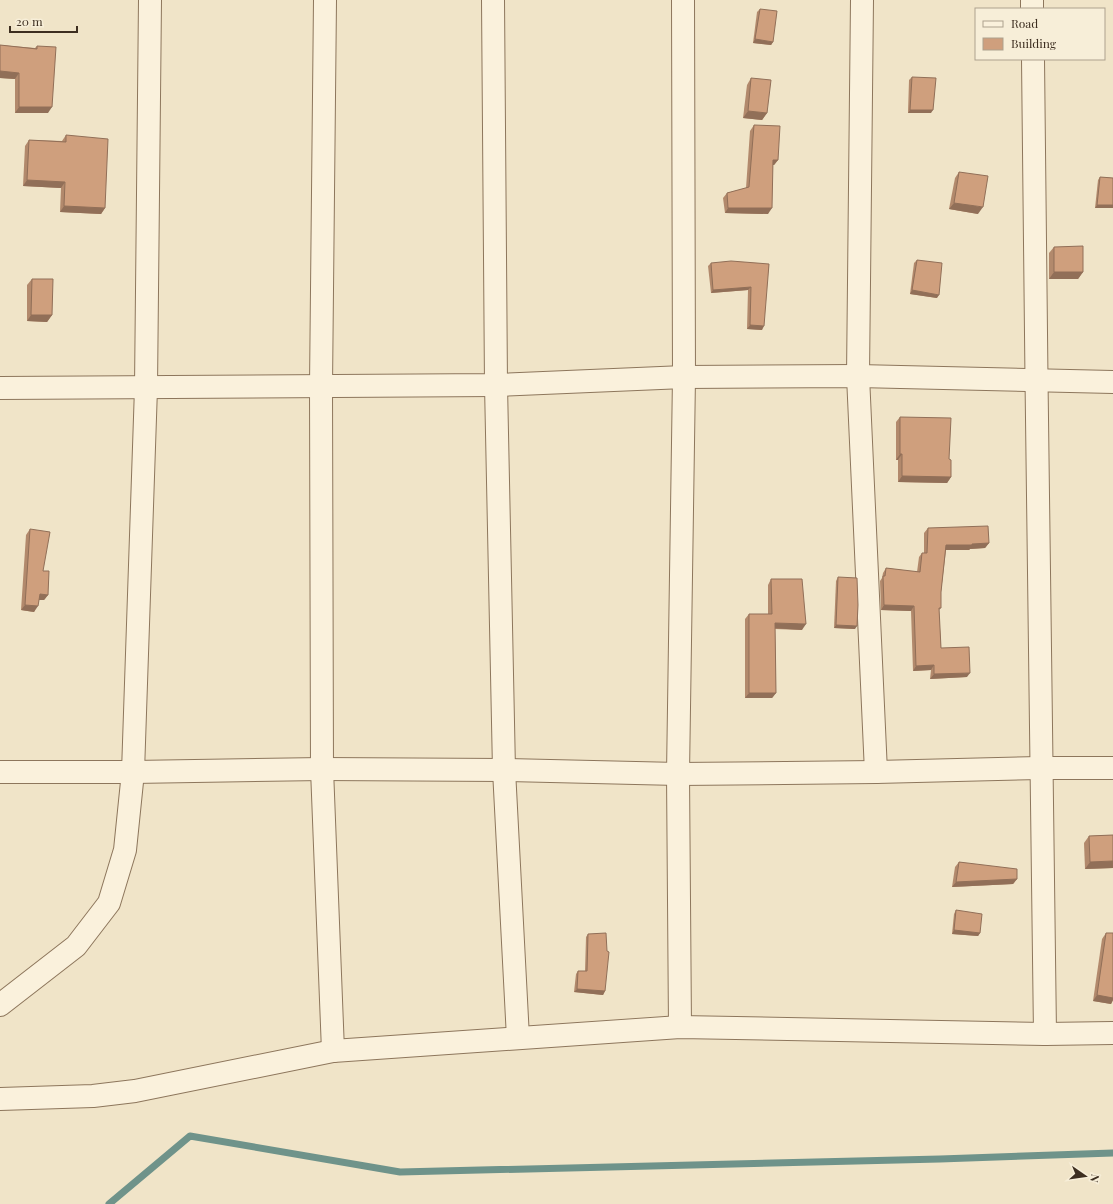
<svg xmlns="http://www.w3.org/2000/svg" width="1113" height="1204" viewBox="0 0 1113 1204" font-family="'Playfair Display',serif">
<rect width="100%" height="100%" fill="#f0e4c8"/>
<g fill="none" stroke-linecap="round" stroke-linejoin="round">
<path stroke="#6f938a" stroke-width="7" d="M 109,1204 L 190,1136 L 400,1172 L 940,1159 L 1113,1153"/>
<g stroke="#8d765c" stroke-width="24">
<g id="minor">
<path d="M 325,0 L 321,386 L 322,769 L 333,1051"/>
<path d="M 493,0 L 496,385 L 504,770 L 518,1038"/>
<path d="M 862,0 L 858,376 L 876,772"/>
<path d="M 1032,0 L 1032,9"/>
<path d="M 1033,59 C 1037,384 1039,709 1045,1034"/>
<path d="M 0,388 L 496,385 L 684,377 L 858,376 L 1113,382"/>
<path d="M 0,772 L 133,772 L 322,769 L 504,770 L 678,774 L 876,772 L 1040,768 L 1113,768"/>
<path d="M 0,1005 L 76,946 L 109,903 L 125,850 L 133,772 L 146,388 L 150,0"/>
<path d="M 680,1027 L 678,774 L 684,377 L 683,0"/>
<path d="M 0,1099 L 93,1096 L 135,1091 L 333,1051 L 680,1027 L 1045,1034 L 1113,1033"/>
</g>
</g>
<use href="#minor" stroke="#faf1dc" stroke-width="22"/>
</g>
<g fill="#b2896c">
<path d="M 760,9 L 773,42 L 771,45 L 753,43 L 757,12 Z"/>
<path d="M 0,45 L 35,48 L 37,46 L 48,113 L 15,113 L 15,79 L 0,78 Z"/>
<path d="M 912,77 L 931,113 L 908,113 L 909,80 Z"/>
<path d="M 751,78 L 767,113 L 762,120 L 743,118 L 747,85 Z"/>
<path d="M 754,125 L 778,160 L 774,165 L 773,165 L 768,214 L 725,213 L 723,198 L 727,193 L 746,188 L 750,131 Z"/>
<path d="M 66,135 L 105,208 L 101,214 L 60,212 L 61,188 L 23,186 L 25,146 L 29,140 L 62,141 Z"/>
<path d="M 959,172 L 978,214 L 949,209 L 955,178 Z"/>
<path d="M 1100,177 L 1113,178 L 1113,208 L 1095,208 L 1098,180 Z"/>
<path d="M 1054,247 L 1083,272 L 1078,279 L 1049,279 L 1049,253 Z"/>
<path d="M 917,260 L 937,298 L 910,294 L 914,263 Z"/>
<path d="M 711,263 L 769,264 L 762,330 L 747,329 L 748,290 L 711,293 L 708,266 Z"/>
<path d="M 32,279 L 52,315 L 47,322 L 27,321 L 27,285 Z"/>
<path d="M 900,417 L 949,459 L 951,477 L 947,483 L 898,482 L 898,460 L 896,460 L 896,422 Z"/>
<path d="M 928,528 L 989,543 L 985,548 L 970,549 L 969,550 L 946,550 L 941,592 L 941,608 L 939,610 L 941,648 L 967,677 L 930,679 L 931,670 L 913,671 L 911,611 L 881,610 L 880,581 L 882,578 L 883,573 L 886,568 L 917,572 L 919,557 L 922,553 L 924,553 L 924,533 Z"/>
<path d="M 30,529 L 43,571 L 48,595 L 44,600 L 39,600 L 34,612 L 21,610 L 26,535 Z"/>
<path d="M 838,577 L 855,629 L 834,628 L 836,581 Z"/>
<path d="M 771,579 L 802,630 L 775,629 L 776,693 L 772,698 L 745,698 L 745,619 L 749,614 L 768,614 L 768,585 Z"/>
<path d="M 1113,835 L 1113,868 L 1085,869 L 1084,843 L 1089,836 Z"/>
<path d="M 959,862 L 1017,879 L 1013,884 L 952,887 L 955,867 Z"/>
<path d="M 956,910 L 980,933 L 978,936 L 952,934 L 954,914 Z"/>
<path d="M 1106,933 L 1113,1000 L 1111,1004 L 1093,1001 L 1102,939 Z"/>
<path d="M 588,934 L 605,991 L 603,995 L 574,992 L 576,974 L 578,971 L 585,971 L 586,937 Z"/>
</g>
<g fill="#916f58">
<path d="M 755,39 L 773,42 L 771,45 L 753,43 Z"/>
<path d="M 0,71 L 19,73 L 15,79 L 0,78 Z"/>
<path d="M 19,107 L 52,107 L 48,113 L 15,113 Z"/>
<path d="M 910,110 L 933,110 L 931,113 L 908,113 Z"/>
<path d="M 748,111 L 767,113 L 762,120 L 743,118 Z"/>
<path d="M 773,160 L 778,160 L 774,165 L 769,165 Z"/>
<path d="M 27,180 L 65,182 L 61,188 L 23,186 Z"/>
<path d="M 954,203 L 983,207 L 978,214 L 949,209 Z"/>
<path d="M 1097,205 L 1113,205 L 1113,208 L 1095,208 Z"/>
<path d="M 64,206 L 105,208 L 101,214 L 60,212 Z"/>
<path d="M 728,208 L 772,208 L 768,214 L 725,213 Z"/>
<path d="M 1054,272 L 1083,272 L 1078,279 L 1049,279 Z"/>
<path d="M 751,287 L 748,290 L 711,293 L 713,290 Z"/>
<path d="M 912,290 L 939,295 L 937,298 L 910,294 Z"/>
<path d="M 31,315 L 52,315 L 47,322 L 27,321 Z"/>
<path d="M 750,325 L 764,326 L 762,330 L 747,329 Z"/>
<path d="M 900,454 L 902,454 L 898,460 L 896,460 Z"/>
<path d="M 902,476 L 951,477 L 947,483 L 898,482 Z"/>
<path d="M 989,543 L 985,548 L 970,549 L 969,550 L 943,550 L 946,545 Z"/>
<path d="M 40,594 L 48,595 L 44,600 L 36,600 Z"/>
<path d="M 25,605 L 38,606 L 34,612 L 21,610 Z"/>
<path d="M 884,605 L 914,606 L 911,611 L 881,610 Z"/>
<path d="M 775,623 L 806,624 L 802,630 L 771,628 Z"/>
<path d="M 836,625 L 857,626 L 855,629 L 834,628 Z"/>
<path d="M 934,665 L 931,670 L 913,671 L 916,666 Z"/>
<path d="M 970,673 L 967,677 L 930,679 L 934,674 Z"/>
<path d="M 749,693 L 776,693 L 772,698 L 745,698 Z"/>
<path d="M 1113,861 L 1113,868 L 1085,869 L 1090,862 Z"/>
<path d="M 1017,879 L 1013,884 L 952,887 L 956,882 Z"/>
<path d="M 954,930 L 980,933 L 978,936 L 952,934 Z"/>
<path d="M 577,989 L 605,991 L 603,995 L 574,992 Z"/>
<path d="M 1097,995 L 1113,997 L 1113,1000 L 1111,1004 L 1093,1001 Z"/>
</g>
<g fill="#cf9f7d" stroke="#916f58">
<path d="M 760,9 L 777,11 L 773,42 L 755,39 Z"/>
<path d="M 0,45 L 37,49 L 37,46 L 56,47 L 52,107 L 19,107 L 19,73 L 0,71 Z"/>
<path d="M 912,77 L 936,78 L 933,110 L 910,110 Z"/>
<path d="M 751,78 L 771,80 L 767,113 L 748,111 Z"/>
<path d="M 754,125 L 780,126 L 778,160 L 773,160 L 772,208 L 728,208 L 727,193 L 749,187 Z"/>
<path d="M 66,135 L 108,139 L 105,208 L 64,206 L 65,182 L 27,180 L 29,140 L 66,142 Z"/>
<path d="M 959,172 L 988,176 L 983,207 L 954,203 Z"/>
<path d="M 1100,177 L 1113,178 L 1113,205 L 1097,205 Z"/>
<path d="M 1083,246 L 1083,272 L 1054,272 L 1054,247 Z"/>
<path d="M 917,260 L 942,263 L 939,295 L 912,290 Z"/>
<path d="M 731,261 L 769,264 L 764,326 L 750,325 L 751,287 L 713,290 L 711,263 Z"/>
<path d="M 32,279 L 53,279 L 52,315 L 31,315 Z"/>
<path d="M 900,417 L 951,418 L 949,459 L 951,460 L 951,477 L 902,476 L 902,454 L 900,454 Z"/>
<path d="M 988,526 L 989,543 L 972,544 L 972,545 L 946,545 L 941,592 L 941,608 L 939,608 L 941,648 L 969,647 L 970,673 L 934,674 L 934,665 L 916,666 L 914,606 L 884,605 L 883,576 L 885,576 L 886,568 L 920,572 L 922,553 L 927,553 L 928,528 Z"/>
<path d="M 30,529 L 50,532 L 43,571 L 49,571 L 48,595 L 40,594 L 38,606 L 25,605 Z"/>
<path d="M 838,577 L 857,578 L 858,605 L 857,626 L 836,625 Z"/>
<path d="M 771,579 L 802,579 L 806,624 L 775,623 L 776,693 L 749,693 L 749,614 L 772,614 Z"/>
<path d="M 1113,835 L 1113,861 L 1090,862 L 1089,836 Z"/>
<path d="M 959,862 L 1017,869 L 1017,879 L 956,882 Z"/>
<path d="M 956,910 L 982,914 L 980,933 L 954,930 Z"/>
<path d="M 606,933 L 607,951 L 609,952 L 605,991 L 577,989 L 578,971 L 587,971 L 588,934 Z"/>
<path d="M 1106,933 L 1113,933 L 1113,998 L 1097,995 Z"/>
</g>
<rect x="975" y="8" width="130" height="52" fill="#f7eed8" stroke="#ada18e"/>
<rect x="983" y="21" width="20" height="6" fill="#faf1dc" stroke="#ada18e"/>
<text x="1011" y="28" font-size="12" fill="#3d2e20">Road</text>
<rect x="983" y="38" width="20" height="12" fill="#cf9f7d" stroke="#ada18e"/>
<text x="1011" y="48" font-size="12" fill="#3d2e20">Building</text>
<g transform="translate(1085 1176) rotate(103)" stroke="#f7eed8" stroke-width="3" paint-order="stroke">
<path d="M0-3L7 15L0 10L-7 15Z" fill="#3d2e20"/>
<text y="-6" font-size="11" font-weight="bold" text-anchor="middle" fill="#3d2e20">N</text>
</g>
<path d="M10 26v6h67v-6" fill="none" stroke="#3d2e20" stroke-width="2"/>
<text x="16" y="26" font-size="12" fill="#3d2e20" stroke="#f7eed8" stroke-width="3" paint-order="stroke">20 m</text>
</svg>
